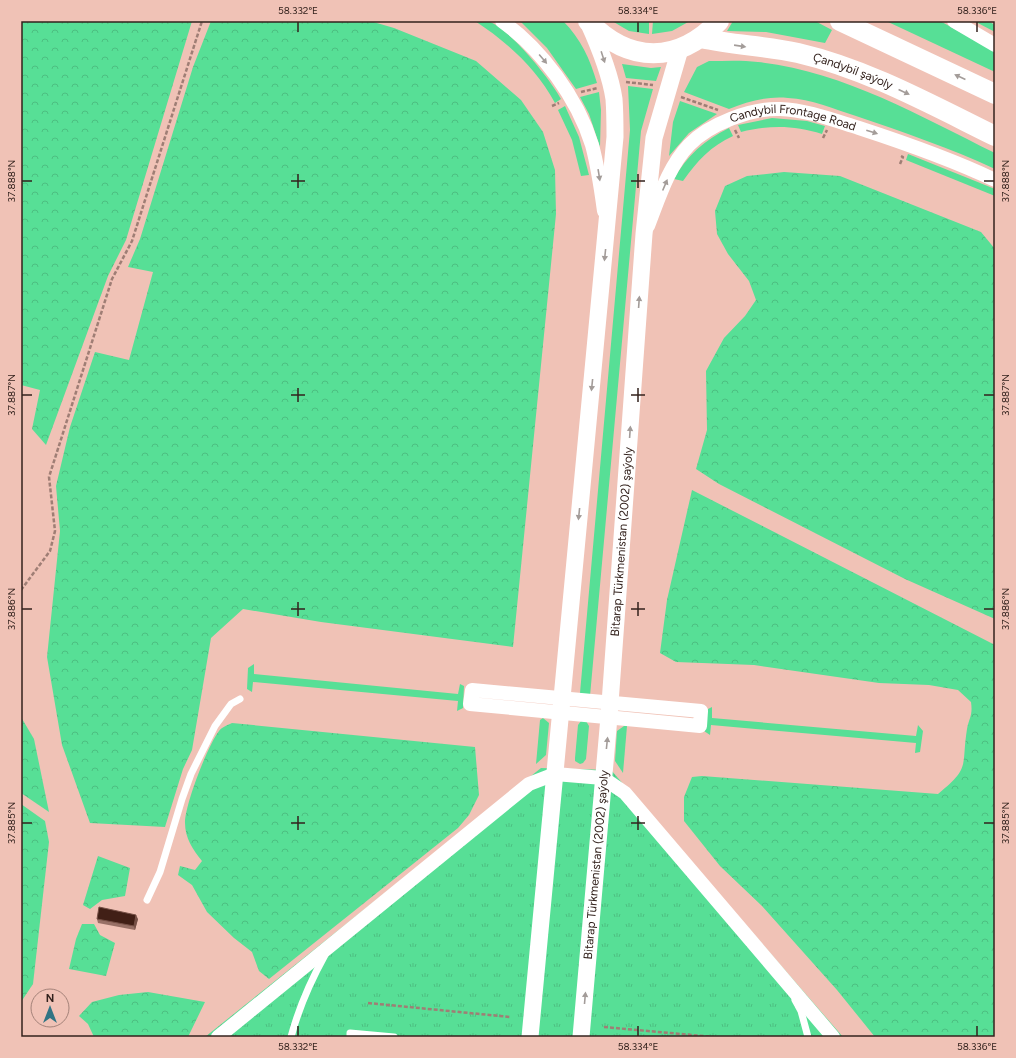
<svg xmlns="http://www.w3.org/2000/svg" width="1016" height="1058" viewBox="0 0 1016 1058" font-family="Figtree,sans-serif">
<defs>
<pattern id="forest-crowns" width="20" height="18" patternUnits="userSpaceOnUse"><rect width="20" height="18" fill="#57df96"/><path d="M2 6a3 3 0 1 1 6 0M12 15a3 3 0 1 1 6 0" fill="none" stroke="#4cbf81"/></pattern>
<pattern id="park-tufts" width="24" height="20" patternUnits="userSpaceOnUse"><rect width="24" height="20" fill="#57df96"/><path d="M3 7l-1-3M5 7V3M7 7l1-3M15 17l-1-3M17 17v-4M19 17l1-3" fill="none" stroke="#4cbf81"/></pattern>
</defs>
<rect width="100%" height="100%" fill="#f0c2b6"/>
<g fill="#57df96">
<path d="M 475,21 C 478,21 483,20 487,21 C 507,25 551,80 561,99 L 555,103 C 536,68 507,42 475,21 Z"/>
<path d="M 520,21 L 563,21 C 581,39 590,59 597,83 L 576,89 L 547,48 Z"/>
<path d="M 612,21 L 649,21 L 649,34 L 629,31 Z"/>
<path d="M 653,21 L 690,21 L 672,31 L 652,34 Z"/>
<path d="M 733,21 L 815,21 L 832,30 L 825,43 L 766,32 L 727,31 Z"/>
<path d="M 886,21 L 940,21 L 995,51 L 995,72 Z"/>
<path d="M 974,21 L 988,21 L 995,25 L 995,32 Z"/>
<path d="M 709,61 C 725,61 742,60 758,62 C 842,71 920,116 995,153 L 995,169 C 950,148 903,132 856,116 C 834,109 811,99 788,98 C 768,96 748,101 729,109 L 684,92 L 697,67 Z"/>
<path d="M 622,64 L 651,68 L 661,67 L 656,81 L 626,78 Z"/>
<path d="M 628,86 L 653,89 L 641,131 L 590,696 L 581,695 L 580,693 L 630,130 Z"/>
<path d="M 599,92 L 601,110 L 600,147 L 589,114 L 580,97 Z"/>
<path d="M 680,101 L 717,114 L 689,133 L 669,156 L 673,122 Z"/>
<path d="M 565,106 L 579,137 L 589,175 L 581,176 L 572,140 L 558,110 Z"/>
<path d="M 772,118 L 807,121 L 825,126 L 822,134 C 794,125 769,125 741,132 L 738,125 Z"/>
<path d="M 729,128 L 733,136 C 711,146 697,161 683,181 L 674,179 C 686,156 706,139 729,128 Z"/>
<path d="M 908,154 L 995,189 L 995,196 L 906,160 Z"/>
<path d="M 254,664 L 254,674 L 458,694 L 460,684 L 464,686 L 463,708 L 457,711 L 458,701 L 253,682 L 252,692 L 247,689 L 248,668 Z"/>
<path d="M 712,707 L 712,718 L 916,736 L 918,725 L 923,731 L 920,752 L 915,753 L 916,743 L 711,725 L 710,735 L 704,731 L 708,709 Z"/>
<path d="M 543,718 L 549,723 L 546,755 L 536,764 L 540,720 Z"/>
<path d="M 581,721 L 586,721 L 589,726 L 586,759 L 583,763 L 580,764 L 575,761 L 575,758 L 578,725 Z"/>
<path d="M 624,726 L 627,726 L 623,773 L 615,761 L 617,731 Z"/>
</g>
<g fill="url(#forest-crowns)">
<path d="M 21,21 L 192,21 L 126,240 L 108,276 L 46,445 L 32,429 L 40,390 L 21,385 Z"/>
<path d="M 211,21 L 370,21 L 394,28 L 476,61 L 521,100 L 543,132 L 555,170 L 556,214 L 513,647 L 321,622 L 243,609 L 211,638 L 192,750 L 183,769 L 165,827 L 90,823 L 62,745 L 47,657 L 60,531 L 56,486 L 70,427 L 95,352 L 129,360 L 153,272 L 128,267 L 140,239 L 193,67 Z"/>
<path d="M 784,172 L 840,176 L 981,232 L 995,249 L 995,619 L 905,579 L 719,484 L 696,469 L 707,430 L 706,371 L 724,338 L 745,316 L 756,300 L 749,281 L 728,254 L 717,234 L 715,211 L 725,186 L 747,176 Z"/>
<path d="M 692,490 L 995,645 L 995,1037 L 875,1037 L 837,990 L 762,906 L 720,866 L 684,821 L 684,797 L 692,777 L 702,776 L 938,794 C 971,767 961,767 967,729 C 969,718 973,716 971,702 L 958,690 L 929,685 L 879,683 L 754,665 L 676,662 L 660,653 L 667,600 Z"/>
<path d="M 21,717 L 34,739 L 49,812 L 21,793 Z"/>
<path d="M 232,723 L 475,747 L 479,795 L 469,815 L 458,828 L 269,979 L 259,971 L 252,952 L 234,938 L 207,912 L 192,885 L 178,875 L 180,866 L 195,870 L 202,861 C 193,850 185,838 185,823 C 185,804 208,745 219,731 C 222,727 228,725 232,723 Z"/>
<path d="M 21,804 L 45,821 L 49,842 L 33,984 L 21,1002 Z"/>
<path d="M 98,856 L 130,868 L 125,896 L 102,900 L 90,909 L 83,905 Z"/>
<path d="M 82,924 L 94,924 L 100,935 L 115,943 L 106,976 L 69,969 L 76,939 Z"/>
<path d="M 148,992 L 205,1002 L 188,1037 L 94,1037 L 88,1024 L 79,1016 L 92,1002 L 119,995 Z"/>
</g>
<path fill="url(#park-tufts)" d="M 541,768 L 611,770 L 843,1037 L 205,1037 Z"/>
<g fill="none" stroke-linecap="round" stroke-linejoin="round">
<g stroke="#9f7e75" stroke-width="2.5" stroke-dasharray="4 2" stroke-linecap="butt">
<path d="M 626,82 L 653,85"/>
<path d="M 581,92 L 598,88"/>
<path d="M 681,97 L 718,110"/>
<path d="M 552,106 L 559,103"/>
<path d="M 735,130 L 739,138"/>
<path d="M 823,138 L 827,130"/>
<path d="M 900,164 L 903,157 L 901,156"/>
<path d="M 21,590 L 50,551 L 55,531 L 49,477 L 112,279 L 132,241 L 202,21"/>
<path d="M 368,1003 L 510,1017"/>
<path d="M 604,1027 L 714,1037"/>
</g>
<g stroke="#fff" stroke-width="7">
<path d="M 147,900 L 160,872 L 182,799 L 191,774 L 215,726 L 231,704 L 240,699"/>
<path d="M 795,1000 L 801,1011 L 808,1037"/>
<path d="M 291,1037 C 299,1007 310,982 325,955"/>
<path d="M 350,1037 L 350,1033 L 394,1037"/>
</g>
<g stroke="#fff" stroke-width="14">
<path d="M 502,21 C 542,50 577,97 592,145 C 598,167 601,189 604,211"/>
<path d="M 954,21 L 995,45"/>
<path id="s1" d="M 648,226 C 659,198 668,167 689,145 C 709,124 751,108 780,109 C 807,110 833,120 859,128 C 905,143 951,159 995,180"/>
<path d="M 472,690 L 701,711 L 700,726 L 470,704 Z"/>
<path d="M 218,1037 L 529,784 L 555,774 L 603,778 L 625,793 L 833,1037"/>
</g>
<g stroke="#fff" stroke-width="17">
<path d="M 530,1037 L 615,137 C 615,124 615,112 614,99 C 610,72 599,46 588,22"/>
<path id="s2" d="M 581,1037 L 609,717 L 644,234 L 654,138 L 680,49"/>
</g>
<g stroke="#fff" stroke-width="20">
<path d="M 588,21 C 629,64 678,64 719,21"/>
<path d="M 840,21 L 995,94"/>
<path id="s3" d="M 701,38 C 733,45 766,46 798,53 C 867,69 932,105 995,136"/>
</g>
</g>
<path fill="#987066" d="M 97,919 L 138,919 L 135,930 L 98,923 Z"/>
<path fill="#765046" d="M 136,915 L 138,919 L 135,930 L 134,926 Z"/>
<path fill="#411f16" stroke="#765046" d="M 99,907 L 136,915 L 134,926 L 97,919 Z"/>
<defs><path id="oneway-solid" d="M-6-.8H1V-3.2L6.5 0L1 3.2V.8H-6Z"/></defs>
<g fill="#a39c99">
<use href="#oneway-solid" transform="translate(740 46) rotate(8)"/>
<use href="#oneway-solid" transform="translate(603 57) rotate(72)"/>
<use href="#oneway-solid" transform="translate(543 59) rotate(50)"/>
<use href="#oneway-solid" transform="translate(960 77) rotate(-155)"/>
<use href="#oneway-solid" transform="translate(904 92) rotate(25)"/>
<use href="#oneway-solid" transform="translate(872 132) rotate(18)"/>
<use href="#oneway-solid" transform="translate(599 175) rotate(81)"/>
<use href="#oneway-solid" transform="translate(665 185) rotate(-67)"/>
<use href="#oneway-solid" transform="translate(605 255) rotate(96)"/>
<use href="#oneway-solid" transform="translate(639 302) rotate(-86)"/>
<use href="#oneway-solid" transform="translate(592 385) rotate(96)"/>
<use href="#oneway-solid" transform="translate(630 432) rotate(-86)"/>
<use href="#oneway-solid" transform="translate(579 514) rotate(96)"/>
<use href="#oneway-solid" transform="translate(607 743) rotate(-84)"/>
<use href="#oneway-solid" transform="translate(585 998) rotate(-85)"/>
</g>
<path fill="none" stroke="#33221d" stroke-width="1.5" d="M 298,22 L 298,32M 638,22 L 638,32M 977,22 L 977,32M 298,174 L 298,188M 638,174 L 638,188M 22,181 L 32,181M 291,181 L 305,181M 631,181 L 645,181M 984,181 L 994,181M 298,388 L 298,402M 638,388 L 638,402M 22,395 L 32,395M 291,395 L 305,395M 631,395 L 645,395M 984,395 L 994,395M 298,602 L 298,616M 638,602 L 638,616M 22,609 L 32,609M 291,609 L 305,609M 631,609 L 645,609M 984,609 L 994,609M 298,816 L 298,830M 638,816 L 638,830M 22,823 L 32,823M 291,823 L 305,823M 631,823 L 645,823M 984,823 L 994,823M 298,1026 L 298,1036M 638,1026 L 638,1036M 977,1026 L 977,1036"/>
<g text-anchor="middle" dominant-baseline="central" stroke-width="4" stroke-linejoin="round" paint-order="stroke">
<g font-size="12" fill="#33221d" stroke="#f0c2b6">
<text stroke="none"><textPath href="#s3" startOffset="156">Çandybil şaýoly</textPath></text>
<text stroke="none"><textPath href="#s1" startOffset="205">Candybil Frontage Road</textPath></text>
<text stroke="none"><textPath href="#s2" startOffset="497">Bitarap Türkmenistan (2002) şaýoly</textPath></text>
<text stroke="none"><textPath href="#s2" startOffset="173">Bitarap Türkmenistan (2002) şaýoly</textPath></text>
</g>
</g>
<rect width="1016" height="1058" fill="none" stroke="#f0c2b6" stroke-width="44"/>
<g transform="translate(50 1008)"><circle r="19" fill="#f0c2b6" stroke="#a48279"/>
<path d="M0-3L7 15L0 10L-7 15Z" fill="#317484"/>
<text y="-6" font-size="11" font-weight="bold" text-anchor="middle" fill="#33221d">N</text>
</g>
<rect x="22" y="22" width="972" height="1014" fill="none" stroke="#33221d" stroke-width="1.5"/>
<g font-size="10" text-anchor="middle" fill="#33221d">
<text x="298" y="14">58.332°E</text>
<text x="638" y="14">58.334°E</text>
<text x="977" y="14">58.336°E</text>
<text transform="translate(11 181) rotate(-90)" y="4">37.888°N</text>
<text transform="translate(1005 181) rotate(-90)" y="4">37.888°N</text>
<text transform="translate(11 395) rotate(-90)" y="4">37.887°N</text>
<text transform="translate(1005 395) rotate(-90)" y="4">37.887°N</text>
<text transform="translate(11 609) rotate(-90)" y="4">37.886°N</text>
<text transform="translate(1005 609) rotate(-90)" y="4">37.886°N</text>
<text transform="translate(11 823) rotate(-90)" y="4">37.885°N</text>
<text transform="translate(1005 823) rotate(-90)" y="4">37.885°N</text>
<text x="298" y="1050">58.332°E</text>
<text x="638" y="1050">58.334°E</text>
<text x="977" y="1050">58.336°E</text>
</g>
</svg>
